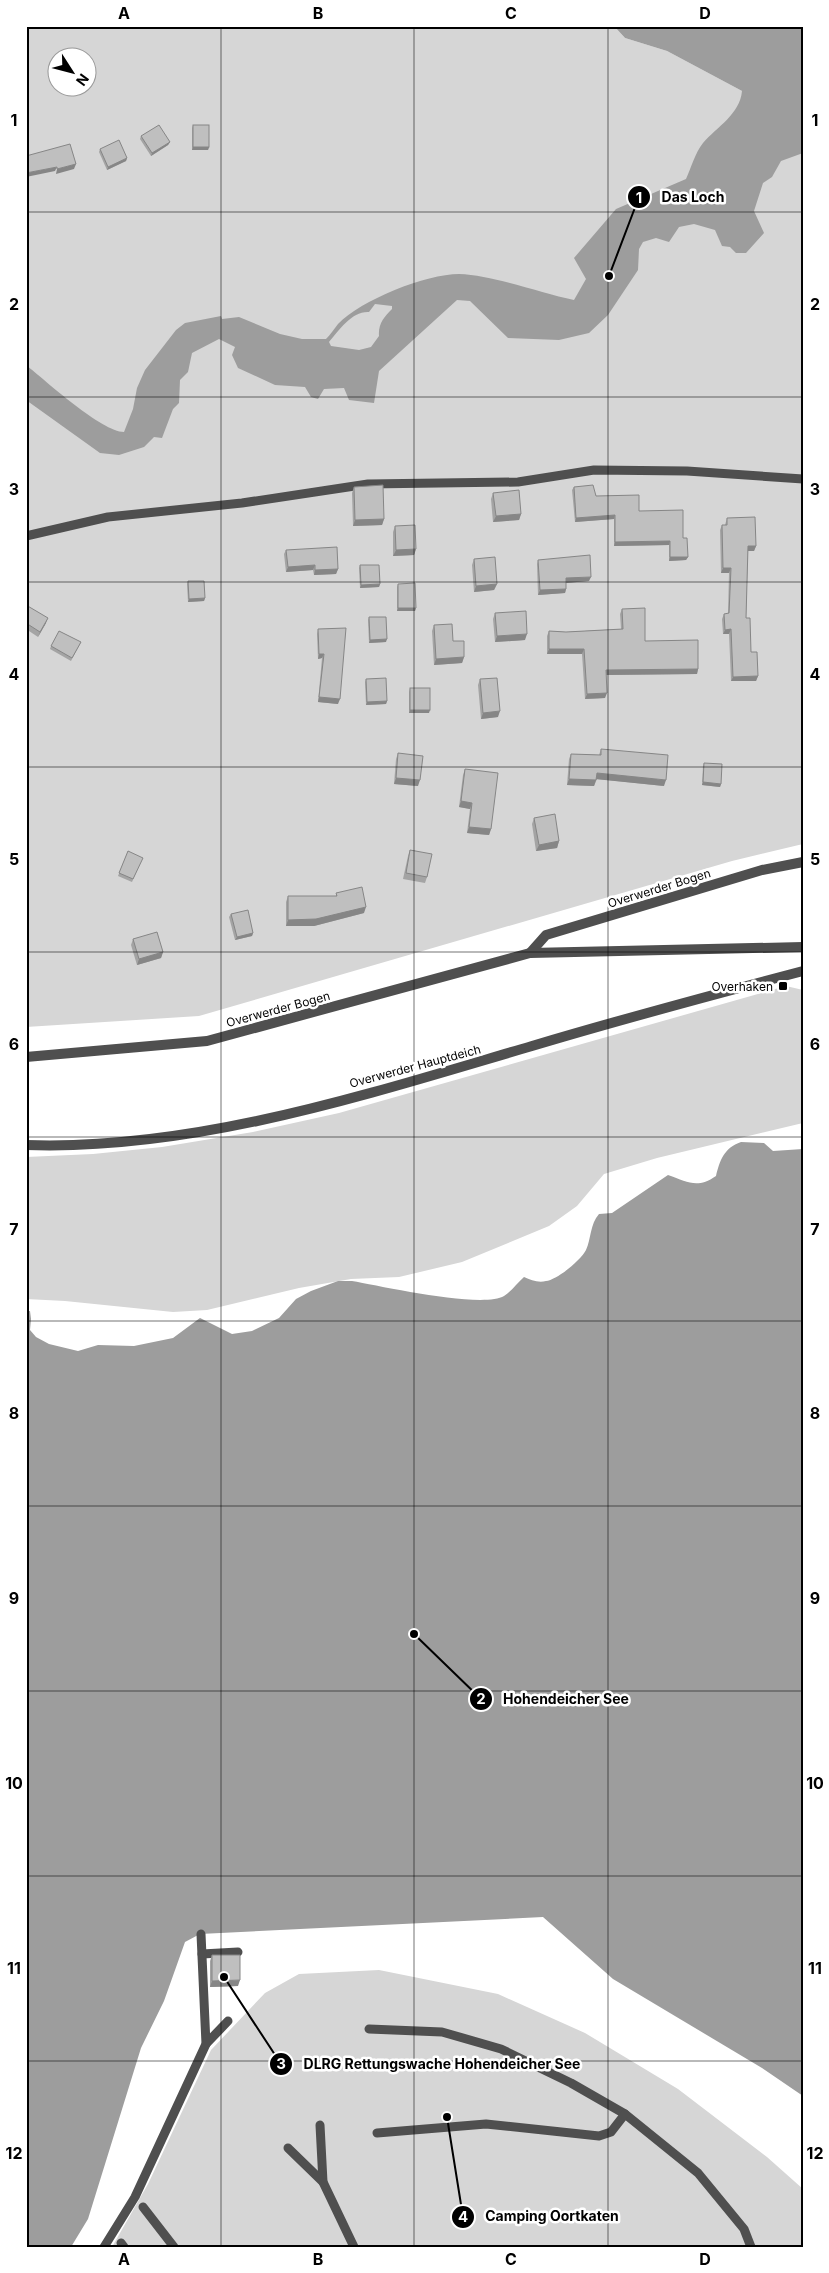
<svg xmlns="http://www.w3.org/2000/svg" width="829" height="2273" viewBox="0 0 829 2273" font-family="Inter,sans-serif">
<rect width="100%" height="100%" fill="#fff"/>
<g fill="#d6d6d6" fill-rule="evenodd">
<path d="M 26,26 L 614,26 L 625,38 L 667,51 L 742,91 L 803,114 L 803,844 L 732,861 L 199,1016 L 26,1027 ZM 58,58 L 88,58 L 88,88 L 58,88 Z"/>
<path d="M 786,986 L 803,990 L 803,1123 L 657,1158 L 604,1174 L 577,1206 L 549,1226 L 462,1262 L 399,1277 L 351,1279 L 299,1288 L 207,1310 L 173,1312 L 65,1301 L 26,1299 L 26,1157 L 93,1154 L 162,1147 L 253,1132 L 339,1113 Z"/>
<path d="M 379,1970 L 498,1994 L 585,2033 L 678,2089 L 767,2157 L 803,2189 L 803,2247 L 112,2247 L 148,2184 L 211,2050 L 265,1993 L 299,1974 Z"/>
</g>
<g fill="#9d9d9d" fill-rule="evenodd">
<path d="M 614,26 L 803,26 L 803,153 L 781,161 L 772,177 L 763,183 L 754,211 L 764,233 L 746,253 L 736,253 L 730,247 L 722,246 L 715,230 L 694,224 L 679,227 L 669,242 L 656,238 L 643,242 L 639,249 L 638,270 L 608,315 L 589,333 L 559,340 L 508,338 L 470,301 L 457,300 L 379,371 L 374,403 L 349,400 L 344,388 L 324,389 L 318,399 L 311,397 L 305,387 L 275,385 L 238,368 L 232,355 L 235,347 L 219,339 L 192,353 L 188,372 L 180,380 L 179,403 L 173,409 L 162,438 L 154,437 L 144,447 L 119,455 L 100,453 L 26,400 L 26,365 C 46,381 102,432 124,432 L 133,409 L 137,388 L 145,370 L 176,330 L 185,323 L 221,316 L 222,319 L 239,317 L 280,334 L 302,339 L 326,339 C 330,335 334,329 338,324 C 361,300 426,274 459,274 C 493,275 540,293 574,300 L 586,279 L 574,258 L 616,209 L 686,179 C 691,168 695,153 703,143 C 717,127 740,114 742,91 L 667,51 L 625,38 ZM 375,304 L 392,306 L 392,309 C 384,317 378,324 379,336 L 371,347 L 359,350 L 331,346 L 329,342 C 339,330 352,311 369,312 Z"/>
<path d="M 741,1142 L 764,1143 L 773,1151 L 803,1149 L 803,2096 L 762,2068 L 613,1979 L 543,1917 L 200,1934 L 185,1942 L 164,2001 L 141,2048 L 88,2219 L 71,2247 L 26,2247 L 26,1311 L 30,1311 L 31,1319 L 30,1330 L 36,1337 L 49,1344 L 78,1351 L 98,1345 L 134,1346 L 173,1338 L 200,1318 L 232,1334 L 252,1331 L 279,1318 L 296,1299 L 311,1291 L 338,1281 L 352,1281 C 381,1286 482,1309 504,1296 C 512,1291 517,1283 524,1277 C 531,1280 538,1283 546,1281 C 557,1280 581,1260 586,1250 C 591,1239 590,1224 599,1214 L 612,1213 L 668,1175 C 688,1182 697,1189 716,1176 C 720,1160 724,1148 741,1142 Z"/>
</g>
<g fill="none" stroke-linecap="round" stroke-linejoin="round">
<g stroke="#4f4f4f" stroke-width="9">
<path d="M 26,536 L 108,517 L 242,503 L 368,484 L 518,482 L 594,470 L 687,471 L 803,479"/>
<path d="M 202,1954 L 238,1952"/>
<path d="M 369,2029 L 442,2032 L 501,2049 L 571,2083 L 625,2114 L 698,2173 L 744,2229 L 751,2247"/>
<path d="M 206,2044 L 228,2021"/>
<path d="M 320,2125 L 323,2182 L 354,2247"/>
<path d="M 377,2133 L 486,2124 L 599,2136 L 611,2132 L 625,2114"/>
<path d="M 288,2148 L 323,2182"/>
<path d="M 143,2207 L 174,2247"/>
<path d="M 121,2243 L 124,2247"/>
<path d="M 104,2247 L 135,2197 L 206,2044 L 201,1934"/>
</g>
<g stroke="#4f4f4f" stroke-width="10">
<path d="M 530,953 L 546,935 L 762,870 L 803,862"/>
<path d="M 26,1057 L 207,1041 L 530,953 L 803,947"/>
</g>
<path stroke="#4f4f4f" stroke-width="10" d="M 26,1145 C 196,1151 371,1093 532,1046 C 622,1019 712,995 803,971"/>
</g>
<g fill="#a4a4a4">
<path d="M 193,125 L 209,147 L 208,150 L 192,150 L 192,128 Z"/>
<path d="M 141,136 L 170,142 L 168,145 L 151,156 L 140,139 Z"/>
<path d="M 100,149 L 127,158 L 126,161 L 107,170 L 99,152 Z"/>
<path d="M 354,487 L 384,519 L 382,525 L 353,526 L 352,493 Z"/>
<path d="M 574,487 L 596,496 L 639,511 L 683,538 L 688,557 L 686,560 L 669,561 L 669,545 L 614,546 L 614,519 L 575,522 L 572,490 Z"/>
<path d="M 493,493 L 521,514 L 519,520 L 493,522 L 491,499 Z"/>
<path d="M 727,518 L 756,546 L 754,551 L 748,551 L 746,618 L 751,652 L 758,676 L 756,681 L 731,681 L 729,634 L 723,634 L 722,619 L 724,614 L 728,614 L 729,573 L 721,573 L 720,530 L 722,525 L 725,525 Z"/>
<path d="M 395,526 L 416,549 L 414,555 L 393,556 L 393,532 Z"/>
<path d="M 286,550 L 338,569 L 336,574 L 314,575 L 313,570 L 286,572 L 284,554 Z"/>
<path d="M 474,559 L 497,584 L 494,590 L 474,592 L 472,565 Z"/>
<path d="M 538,560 L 589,581 L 566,583 L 566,589 L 565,593 L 538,595 L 537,564 Z"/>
<path d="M 360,565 L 380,584 L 379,587 L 360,588 L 359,568 Z"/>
<path d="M 188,581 L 205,598 L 204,601 L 188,602 L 187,584 Z"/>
<path d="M 398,584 L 416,608 L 415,611 L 397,611 L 397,587 Z"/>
<path d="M 26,605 L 46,623 L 38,637 L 26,629 Z"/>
<path d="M 622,609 L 645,641 L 698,669 L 697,674 L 606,675 L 605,698 L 585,699 L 582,654 L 547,654 L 547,636 L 549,631 L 566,632 L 621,629 L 620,614 Z"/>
<path d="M 495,613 L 525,640 L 495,642 L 493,619 Z"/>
<path d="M 369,617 L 386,642 L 369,643 L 368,620 Z"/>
<path d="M 434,625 L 453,641 L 464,657 L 462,663 L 434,665 L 432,631 Z"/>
<path d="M 318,629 L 338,704 L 318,702 L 322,658 L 318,659 L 317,634 Z"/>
<path d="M 81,642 L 71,661 L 50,649 L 51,646 Z"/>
<path d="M 366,679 L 387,701 L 386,704 L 366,705 L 365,682 Z"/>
<path d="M 480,679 L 498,717 L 481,719 L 478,685 Z"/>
<path d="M 410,688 L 429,713 L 409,713 L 409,692 Z"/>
<path d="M 601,749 L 664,786 L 597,779 L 594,786 L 567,785 L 569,759 L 571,754 L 599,755 Z"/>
<path d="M 398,753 L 418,786 L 394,784 L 396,759 Z"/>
<path d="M 704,763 L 721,784 L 720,787 L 702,785 L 703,766 Z"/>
<path d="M 465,769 L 491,829 L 489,835 L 467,833 L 470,809 L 459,807 L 463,775 Z"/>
<path d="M 534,818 L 559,841 L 557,848 L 536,851 L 532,824 Z"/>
<path d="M 410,850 L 427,877 L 425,883 L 403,879 L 408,856 Z"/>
<path d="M 128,851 L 141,861 L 132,882 L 118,876 Z"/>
<path d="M 336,893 L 364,913 L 314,926 L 286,926 L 286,902 L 288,896 L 336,896 Z"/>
<path d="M 231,914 L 253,933 L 252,936 L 235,940 L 229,917 Z"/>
<path d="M 133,939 L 163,952 L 161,958 L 137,965 L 131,945 Z"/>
<path d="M 212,1955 L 238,1986 L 210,1987 L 210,1961 Z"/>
</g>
<g fill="#868686">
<path d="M 170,142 L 168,145 L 151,156 L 152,153 Z"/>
<path d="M 193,147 L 209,147 L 208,150 L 192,150 Z"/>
<path d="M 127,158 L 126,161 L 107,170 L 108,167 Z"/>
<path d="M 76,164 L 74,169 L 56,174 L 57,169 Z"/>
<path d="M 57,167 L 55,171 L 26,177 L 26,173 Z"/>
<path d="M 521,514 L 519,520 L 493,522 L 496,516 Z"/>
<path d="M 615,515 L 614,519 L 575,522 L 576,518 Z"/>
<path d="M 384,519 L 382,525 L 353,526 L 355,520 Z"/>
<path d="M 670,541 L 669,545 L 614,546 L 615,542 Z"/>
<path d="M 748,546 L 756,546 L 754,551 L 747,551 Z"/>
<path d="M 416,549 L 414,555 L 393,556 L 396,550 Z"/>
<path d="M 670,557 L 688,557 L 686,560 L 669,561 Z"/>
<path d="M 315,565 L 313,570 L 286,572 L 288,567 Z"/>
<path d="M 723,568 L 731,568 L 729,573 L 721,573 Z"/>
<path d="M 338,569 L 336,574 L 314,575 L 315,570 Z"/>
<path d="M 591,577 L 589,581 L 564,583 L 566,578 Z"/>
<path d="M 380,584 L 379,587 L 360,588 L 361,585 Z"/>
<path d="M 497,584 L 494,590 L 474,592 L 476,586 Z"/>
<path d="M 566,589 L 565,593 L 538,595 L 540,590 Z"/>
<path d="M 205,598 L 204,601 L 188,602 L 189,599 Z"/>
<path d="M 398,608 L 416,608 L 415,611 L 397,611 Z"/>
<path d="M 48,618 L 46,623 L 38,637 L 40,632 Z"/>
<path d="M 731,629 L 729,634 L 723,634 L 725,630 Z"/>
<path d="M 527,634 L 525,640 L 495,642 L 497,636 Z"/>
<path d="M 387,639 L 386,642 L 369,643 L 370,640 Z"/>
<path d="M 549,649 L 584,649 L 582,654 L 547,654 Z"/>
<path d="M 319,654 L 324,654 L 322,658 L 318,659 Z"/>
<path d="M 464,657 L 462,663 L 434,665 L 436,659 Z"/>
<path d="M 698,669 L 697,674 L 604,675 L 606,670 Z"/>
<path d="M 758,676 L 756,681 L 731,681 L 733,677 Z"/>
<path d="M 607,693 L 605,698 L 585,699 L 587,694 Z"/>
<path d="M 319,697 L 340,699 L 338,704 L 318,702 Z"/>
<path d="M 387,701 L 386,704 L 366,705 L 367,702 Z"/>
<path d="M 410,710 L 430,710 L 429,713 L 409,713 Z"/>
<path d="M 500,711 L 498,717 L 481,719 L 483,713 Z"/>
<path d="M 597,773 L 666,780 L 664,786 L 595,779 Z"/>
<path d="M 396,778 L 420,780 L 418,786 L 394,784 Z"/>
<path d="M 569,779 L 596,780 L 594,786 L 567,785 Z"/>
<path d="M 703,782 L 721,784 L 720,787 L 702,785 Z"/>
<path d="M 461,801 L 472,803 L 470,809 L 459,807 Z"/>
<path d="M 469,827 L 491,829 L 489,835 L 467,833 Z"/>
<path d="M 559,841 L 557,848 L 536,851 L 539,845 Z"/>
<path d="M 366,907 L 364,913 L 314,926 L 286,926 L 288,920 Z"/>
<path d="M 253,933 L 252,936 L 235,940 L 237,937 Z"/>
<path d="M 163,952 L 161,958 L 137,965 L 139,959 Z"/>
<path d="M 240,1980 L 238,1986 L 210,1987 L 212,1981 Z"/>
</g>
<g fill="#bfbfbf" stroke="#868686">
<path d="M 159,125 L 170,142 L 152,153 L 141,136 Z"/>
<rect x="193" y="125" width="16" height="22"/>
<path d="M 119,140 L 127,158 L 108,167 L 100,149 Z"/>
<path d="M 70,144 L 76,164 L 57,169 L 57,167 L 26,173 L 26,156 Z"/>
<path d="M 383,485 L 384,519 L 355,520 L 354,487 Z"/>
<path d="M 593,485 L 596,496 L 639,495 L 639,511 L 683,510 L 683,538 L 687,538 L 688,557 L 670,557 L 670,541 L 615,542 L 615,515 L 576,518 L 574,487 Z"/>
<path d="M 519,490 L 521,514 L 496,516 L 493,493 Z"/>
<path d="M 755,517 L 756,546 L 748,546 L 746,618 L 750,618 L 751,652 L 757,652 L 758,676 L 733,677 L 731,629 L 725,630 L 724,614 L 729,613 L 731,568 L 723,568 L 722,525 L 727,525 L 727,518 Z"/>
<path d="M 415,525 L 416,549 L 396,550 L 395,526 Z"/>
<path d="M 337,547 L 338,569 L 315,570 L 315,565 L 288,567 L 286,550 Z"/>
<path d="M 590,555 L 591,577 L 566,578 L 566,589 L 540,590 L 538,560 Z"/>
<path d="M 495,557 L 497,584 L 476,586 L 474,559 Z"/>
<path d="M 360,565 L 379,565 L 380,584 L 361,585 Z"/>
<path d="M 188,581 L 204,581 L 205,598 L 189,599 Z"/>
<path d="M 415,583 L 416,608 L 398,608 L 398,584 Z"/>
<path d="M 26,605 L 48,618 L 40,632 L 26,623 Z"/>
<path d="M 645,608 L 645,641 L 698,640 L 698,669 L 606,670 L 607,693 L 587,694 L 584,649 L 549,649 L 549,631 L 566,632 L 623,629 L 622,609 Z"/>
<path d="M 526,611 L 527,634 L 497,636 L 495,613 Z"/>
<path d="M 369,617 L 386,617 L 387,639 L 370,640 Z"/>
<path d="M 452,624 L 453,641 L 464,641 L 464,657 L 436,659 L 434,625 Z"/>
<path d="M 346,628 L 340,699 L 319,697 L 324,654 L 319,654 L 318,629 Z"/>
<path d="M 59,631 L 81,642 L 72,658 L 51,646 Z"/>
<path d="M 386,678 L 387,701 L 367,702 L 366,679 Z"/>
<path d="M 497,678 L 500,711 L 483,713 L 480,679 Z"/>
<rect x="410" y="688" width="20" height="22"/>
<path d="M 601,749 L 668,755 L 666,780 L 597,773 L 596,780 L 569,779 L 571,754 L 601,755 Z"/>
<path d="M 398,753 L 423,756 L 420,780 L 396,778 Z"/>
<path d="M 704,763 L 722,764 L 721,784 L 703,782 Z"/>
<path d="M 465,769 L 498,773 L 491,829 L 469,827 L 472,803 L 461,801 Z"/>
<path d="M 555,814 L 559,841 L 539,845 L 534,818 Z"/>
<path d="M 410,850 L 432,854 L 427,877 L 406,873 Z"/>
<path d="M 128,851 L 143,858 L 133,879 L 119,873 Z"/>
<path d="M 362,887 L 366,907 L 316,919 L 288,920 L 288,896 L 337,896 L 336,893 Z"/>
<path d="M 248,910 L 253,933 L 237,937 L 231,914 Z"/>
<path d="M 157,932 L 163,952 L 139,959 L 133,939 Z"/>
<path d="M 212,1955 L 240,1955 L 240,1980 L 212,1981 Z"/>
</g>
<path fill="none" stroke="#000" stroke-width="1" stroke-opacity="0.55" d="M 221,26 L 221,2247M 414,26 L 414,2247M 608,26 L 608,2247M 26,212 L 803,212M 26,397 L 803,397M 26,582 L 803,582M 26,767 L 803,767M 26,952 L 803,952M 26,1137 L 803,1137M 26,1321 L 803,1321M 26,1506 L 803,1506M 26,1691 L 803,1691M 26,1876 L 803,1876M 26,2061 L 803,2061"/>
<rect fill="#000" stroke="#fff" stroke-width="2" x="778" y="981" width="10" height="10" rx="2.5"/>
<g text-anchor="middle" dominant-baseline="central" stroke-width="5" stroke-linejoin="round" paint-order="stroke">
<g font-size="12" fill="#000" stroke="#fff">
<text transform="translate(659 888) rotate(-17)">Overwerder Bogen</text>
<text transform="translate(278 1009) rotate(-15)">Overwerder Bogen</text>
<text transform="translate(415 1066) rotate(-15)">Overwerder Hauptdeich</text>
</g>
<g font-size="12" fill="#000" stroke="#fff" text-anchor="end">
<text x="773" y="986">Overhaken</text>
</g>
</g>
<path fill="none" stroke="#000" stroke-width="2" d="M609 276L639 197M414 1634L481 1699M224 1977L281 2064M447 2117L463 2217"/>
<g fill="#000" stroke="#fff" stroke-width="2">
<circle cx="609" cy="276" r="5"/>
<circle cx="414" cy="1634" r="5"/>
<circle cx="224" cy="1977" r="5"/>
<circle cx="447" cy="2117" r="5"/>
<circle cx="639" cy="197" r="12"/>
<circle cx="481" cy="1699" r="12"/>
<circle cx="281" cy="2064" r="12"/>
<circle cx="463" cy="2217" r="12"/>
</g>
<g font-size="15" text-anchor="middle" font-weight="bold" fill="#fff">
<text x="639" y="203">1</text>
<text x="481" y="1704">2</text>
<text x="281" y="2069">3</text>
<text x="463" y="2222">4</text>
</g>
<g font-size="14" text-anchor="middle" font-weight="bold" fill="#000" stroke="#fff" stroke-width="5" stroke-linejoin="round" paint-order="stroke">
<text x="693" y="202">Das Loch</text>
<text x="566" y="1704">Hohendeicher See</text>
<text x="442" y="2069">DLRG Rettungswache Hohendeicher See</text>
<text x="552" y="2221">Camping Oortkaten</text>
</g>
<rect width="829" height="2273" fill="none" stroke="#ffffff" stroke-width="55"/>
<g transform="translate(72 72) rotate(126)"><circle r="24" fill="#ffffff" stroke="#999999"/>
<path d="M0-4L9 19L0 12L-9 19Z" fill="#000000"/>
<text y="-8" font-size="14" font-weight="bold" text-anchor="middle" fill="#000000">N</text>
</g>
<rect x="28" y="28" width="774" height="2218" fill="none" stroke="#000" stroke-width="2"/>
<g font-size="16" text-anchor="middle" font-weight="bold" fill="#000">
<text x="124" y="19">A</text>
<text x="318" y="19">B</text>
<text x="511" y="19">C</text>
<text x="705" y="19">D</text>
<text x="14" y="126">1</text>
<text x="815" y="126">1</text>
<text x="14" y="310">2</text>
<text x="815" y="310">2</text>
<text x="14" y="495">3</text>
<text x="815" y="495">3</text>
<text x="14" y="680">4</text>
<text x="815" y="680">4</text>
<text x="14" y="865">5</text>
<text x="815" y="865">5</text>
<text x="14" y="1050">6</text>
<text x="815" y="1050">6</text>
<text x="14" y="1235">7</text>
<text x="815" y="1235">7</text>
<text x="14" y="1419">8</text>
<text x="815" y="1419">8</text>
<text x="14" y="1604">9</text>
<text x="815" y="1604">9</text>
<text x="14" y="1789">10</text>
<text x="815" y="1789">10</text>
<text x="14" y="1974">11</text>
<text x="815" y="1974">11</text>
<text x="14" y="2159">12</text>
<text x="815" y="2159">12</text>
<text x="124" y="2265">A</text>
<text x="318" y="2265">B</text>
<text x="511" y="2265">C</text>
<text x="705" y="2265">D</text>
</g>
</svg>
